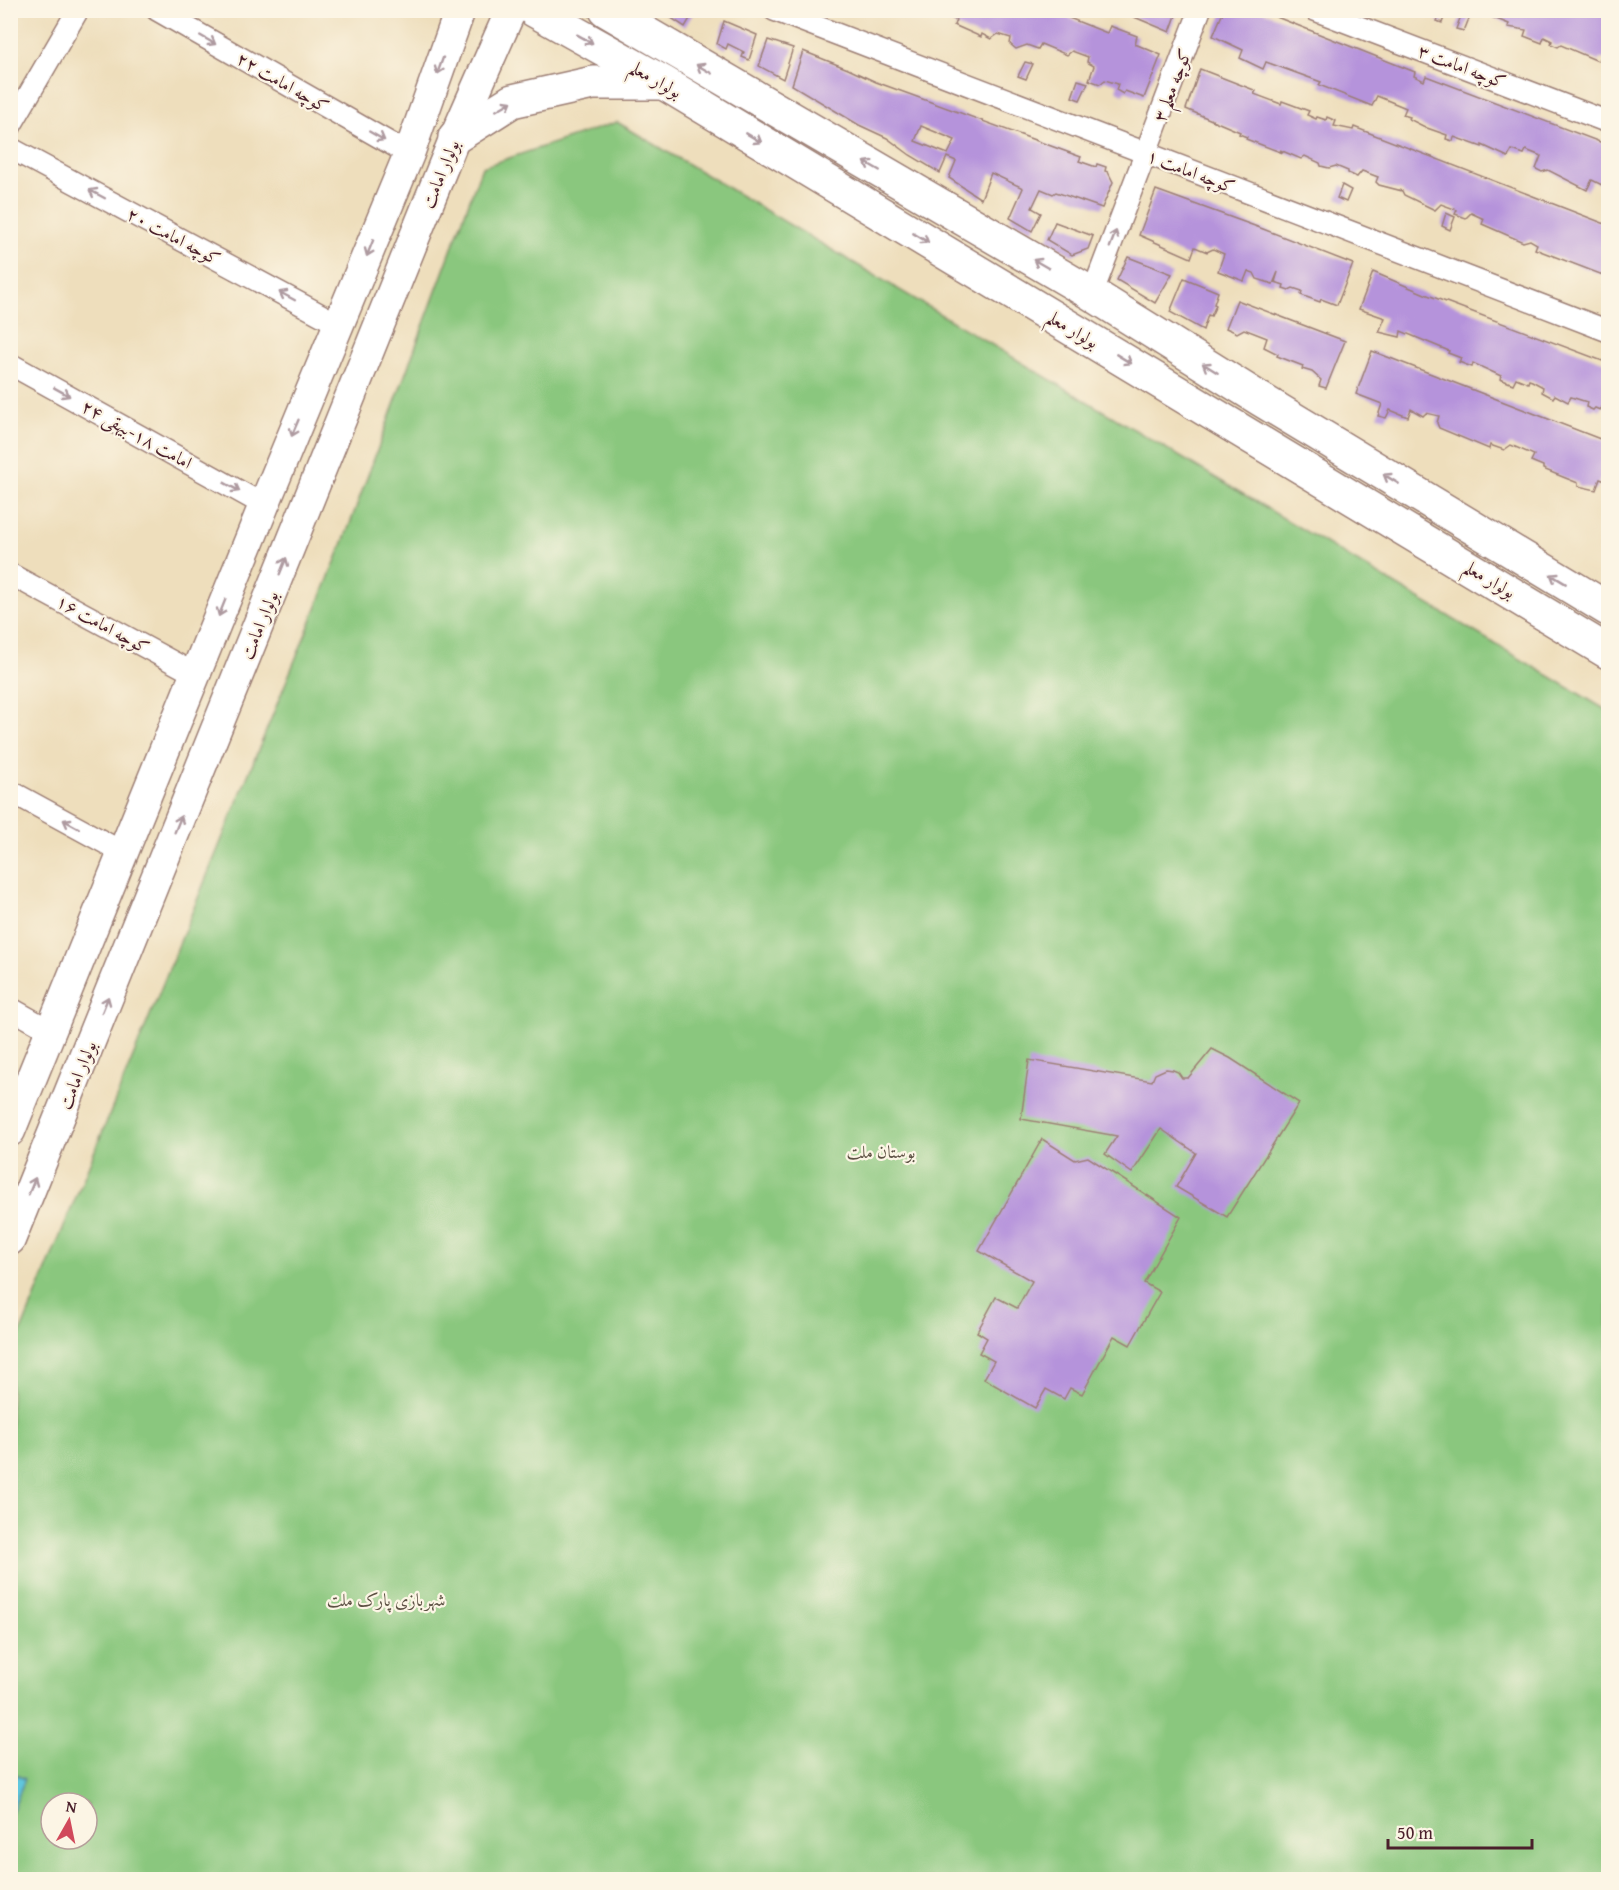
<svg xmlns="http://www.w3.org/2000/svg" width="1619" height="1890" viewBox="0 0 1619 1890" font-family="'Gentium Book Plus',Amiri,serif">
<rect width="100%" height="100%" fill="#fcf5e5"/>
<filter id="ink" filterUnits="userSpaceOnUse"><feTurbulence type="fractalNoise" baseFrequency=".0167" numOctaves="2"/><feDisplacementMap in="SourceGraphic" scale="12" xChannelSelector="R" yChannelSelector="G"/><feConvolveMatrix kernelMatrix="1 2 1 2 8 2 1 2 1" color-interpolation-filters="sRGB"/></filter>
<filter id="wash" filterUnits="userSpaceOnUse"><feTurbulence type="fractalNoise" baseFrequency=".008" numOctaves="4" result="noise"/><feDisplacementMap in="SourceGraphic" scale="24" xChannelSelector="R" yChannelSelector="G"/><feGaussianBlur stdDeviation="1.35" result="paint"/><feColorMatrix in="noise" values="0 0 0 0 0 0 0 0 0 0 0 0 0 0 0 0 0 1.4 0 .05"/><feComposite in="paint" operator="in"/></filter>
<g filter="url(#wash)">
<rect width="100%" height="100%" fill="#eedebc"/>
<path fill="#8ac77e" stroke="#6a7354" stroke-width="1.5" fill-rule="evenodd" d="M 617,122 L 1608,711 L 1608,1879 L 11,1880 L 11,1356 L 344,540 L 482,167 ZM 51,1803 L 87,1803 L 87,1839 L 51,1839 Z"/>
<path fill="#61c7de" stroke="#567384" stroke-width="1.5" d="M 11,1773 L 25,1779 L 11,1815 Z"/>
<g id="blocks">
<g fill="#b593db" fill-rule="evenodd">
<path d="M 659,10 L 695,10 L 685,27 Z"/>
<path d="M 929,10 L 1049,10 L 1107,33 L 1110,26 L 1137,36 L 1135,44 L 1161,55 L 1144,98 L 1125,91 L 1123,94 L 1116,90 L 1118,84 L 1105,80 L 1100,84 L 1089,80 L 1094,66 L 1087,62 L 1088,57 L 1072,51 L 1067,55 L 1041,44 L 1038,49 L 1027,45 L 1016,49 L 1010,44 L 1011,38 L 998,34 L 991,39 L 982,34 L 981,37 L 954,25 L 956,20 L 940,14 L 937,20 L 928,16 Z"/>
<path d="M 1135,10 L 1178,10 L 1170,32 L 1132,16 Z"/>
<path d="M 1224,10 L 1259,10 L 1415,72 L 1414,76 L 1424,81 L 1426,76 L 1608,145 L 1608,188 L 1592,180 L 1587,190 L 1548,170 L 1542,172 L 1536,169 L 1541,156 L 1526,150 L 1524,154 L 1512,150 L 1508,157 L 1482,145 L 1482,147 L 1454,137 L 1453,141 L 1446,139 L 1447,135 L 1427,128 L 1409,119 L 1410,117 L 1403,115 L 1406,108 L 1377,96 L 1372,106 L 1319,85 L 1321,82 L 1266,62 L 1263,69 L 1240,58 L 1243,50 L 1213,36 Z"/>
<path d="M 1441,10 L 1446,12 L 1442,23 L 1437,21 Z"/>
<path d="M 1486,10 L 1600,10 L 1608,14 L 1608,61 L 1601,58 L 1598,61 L 1561,45 L 1558,47 L 1551,44 L 1552,41 L 1544,37 L 1542,43 L 1524,36 L 1526,30 L 1508,27 L 1509,24 L 1484,14 Z"/>
<path d="M 1462,13 L 1470,16 L 1464,31 L 1456,29 Z"/>
<path d="M 724,21 L 757,35 L 749,60 L 742,57 L 744,52 L 728,44 L 726,49 L 717,44 Z"/>
<path d="M 768,40 L 793,48 L 783,79 L 759,66 Z"/>
<path d="M 803,51 L 848,69 L 876,82 L 1081,157 L 1079,161 L 1096,167 L 1097,164 L 1106,167 L 1105,171 L 1108,172 L 1113,182 L 1102,208 L 1056,192 L 1053,194 L 1041,189 L 1032,208 L 1041,213 L 1032,231 L 1010,218 L 1023,188 L 991,173 L 981,199 L 949,178 L 956,161 L 947,157 L 940,173 L 910,155 L 887,138 L 859,125 L 792,85 ZM 921,126 L 955,140 L 948,154 L 915,141 Z"/>
<path d="M 1025,62 L 1033,64 L 1026,79 L 1018,76 Z"/>
<path d="M 1200,69 L 1254,90 L 1256,91 L 1254,94 L 1281,104 L 1282,101 L 1309,111 L 1307,115 L 1316,119 L 1317,117 L 1326,120 L 1327,117 L 1336,121 L 1334,126 L 1353,130 L 1354,127 L 1608,225 L 1608,277 L 1535,249 L 1537,244 L 1530,240 L 1523,242 L 1482,224 L 1484,219 L 1471,213 L 1466,218 L 1455,214 L 1457,210 L 1441,204 L 1435,210 L 1404,195 L 1402,191 L 1379,185 L 1376,182 L 1378,177 L 1362,171 L 1357,177 L 1348,173 L 1348,171 L 1336,166 L 1329,168 L 1321,166 L 1320,163 L 1305,156 L 1301,159 L 1280,150 L 1283,153 L 1246,139 L 1247,137 L 1239,134 L 1240,132 L 1186,109 Z"/>
<path d="M 1078,80 L 1088,83 L 1080,100 L 1072,97 Z"/>
<path d="M 1342,185 L 1351,190 L 1346,202 L 1337,198 Z"/>
<path d="M 1156,190 L 1263,229 L 1353,264 L 1337,305 L 1321,299 L 1320,302 L 1301,295 L 1302,291 L 1293,288 L 1289,290 L 1283,288 L 1284,285 L 1275,282 L 1278,272 L 1273,284 L 1257,279 L 1254,273 L 1248,271 L 1244,281 L 1218,271 L 1224,254 L 1213,249 L 1207,252 L 1195,247 L 1191,258 L 1139,235 Z"/>
<path d="M 1446,213 L 1455,217 L 1450,230 L 1442,226 Z"/>
<path d="M 1055,222 L 1093,236 L 1088,249 L 1072,255 L 1047,240 Z"/>
<path d="M 1128,257 L 1172,274 L 1155,303 L 1117,280 Z"/>
<path d="M 1373,272 L 1425,294 L 1608,363 L 1608,405 L 1604,404 L 1600,410 L 1595,408 L 1593,410 L 1586,407 L 1587,402 L 1571,397 L 1568,402 L 1555,395 L 1553,398 L 1542,392 L 1543,387 L 1532,381 L 1529,380 L 1528,383 L 1516,378 L 1513,384 L 1500,379 L 1501,376 L 1473,363 L 1472,367 L 1459,362 L 1461,358 L 1448,353 L 1449,351 L 1401,331 L 1400,337 L 1379,332 L 1385,318 L 1359,309 Z"/>
<path d="M 1184,278 L 1218,292 L 1214,304 L 1216,305 L 1211,316 L 1208,315 L 1203,330 L 1170,312 Z"/>
<path d="M 1237,300 L 1345,341 L 1326,388 L 1319,386 L 1321,380 L 1312,372 L 1302,369 L 1303,366 L 1277,356 L 1278,354 L 1264,347 L 1267,338 L 1244,329 L 1237,333 L 1226,328 Z"/>
<path d="M 1372,351 L 1608,442 L 1608,482 L 1600,479 L 1596,490 L 1578,486 L 1578,483 L 1543,469 L 1543,466 L 1531,461 L 1534,455 L 1511,445 L 1504,450 L 1490,445 L 1489,449 L 1439,428 L 1437,423 L 1439,416 L 1426,413 L 1423,416 L 1411,409 L 1408,417 L 1390,410 L 1386,418 L 1378,416 L 1382,404 L 1356,394 Z"/>
<path d="M 1212,1049 L 1230,1058 L 1299,1103 L 1227,1217 L 1176,1187 L 1196,1153 L 1161,1129 L 1132,1173 L 1105,1154 L 1117,1136 L 1021,1119 L 1029,1060 L 1152,1081 L 1155,1074 L 1166,1069 L 1173,1070 L 1178,1072 L 1182,1078 L 1188,1078 Z"/>
<path d="M 1042,1139 L 1075,1160 L 1088,1157 L 1181,1217 L 1144,1283 L 1160,1292 L 1130,1345 L 1114,1336 L 1082,1394 L 1070,1388 L 1064,1399 L 1046,1389 L 1035,1408 L 984,1379 L 994,1361 L 979,1353 L 987,1338 L 977,1332 L 996,1297 L 1017,1308 L 1032,1281 L 979,1251 Z"/>
</g>
</g>
</g>
<g filter="url(#ink)">
<use href="#blocks" fill-opacity="0" stroke="#9c7e74" stroke-width="1.5"/>
<g fill="none" stroke-linecap="round" stroke-linejoin="round">
<g stroke="#9c7e74" stroke-width="24">
<g id="street">
<path d="M 157,10 L 409,154"/>
<path d="M 774,10 L 1608,331"/>
<path d="M 1315,10 L 1608,122"/>
<path d="M 10,127 L 78,10"/>
<path d="M 10,148 L 338,324"/>
<path d="M 1092,294 L 1200,10"/>
<path d="M 10,364 L 264,505"/>
<path d="M 10,574 L 195,674"/>
<path d="M 10,791 L 122,852"/>
<path d="M 10,1008 L 51,1031"/>
</g>
</g>
<g stroke="#9c7e74" stroke-width="33">
<g id="secondary">
<path d="M 10,1131 L 264,505 L 409,154 L 460,10"/>
<path d="M 10,1240 L 455,137 L 511,10"/>
</g>
</g>
<g stroke="#9c7e74" stroke-width="36">
<g id="primary">
<path d="M 534,10 L 664,83 L 1608,652"/>
<path d="M 606,10 L 1092,294 L 1260,399 L 1608,609"/>
<path d="M 455,137 L 512,101 L 593,83 L 663,83"/>
</g>
</g>
<use href="#street" stroke="#fff" stroke-width="21"/>
<use href="#secondary" stroke="#fff" stroke-width="30"/>
<use href="#primary" stroke="#fff" stroke-width="33"/>
</g>
<defs><path id="oneway-shaft" d="M-6 0H5M1.5-3L5.5 0L1.5 3" fill="none" stroke-width="1.6" stroke-linecap="round" stroke-linejoin="round" transform="scale(1.5)"/></defs>
<g stroke="#ae9aa0">
<use href="#oneway-shaft" transform="translate(585 39) rotate(29)"/>
<use href="#oneway-shaft" transform="translate(208 40) rotate(30)"/>
<use href="#oneway-shaft" transform="translate(440 66) rotate(110)"/>
<use href="#oneway-shaft" transform="translate(704 69) rotate(-150)"/>
<use href="#oneway-shaft" transform="translate(504 106) rotate(-30)"/>
<use href="#oneway-shaft" transform="translate(377 136) rotate(30)"/>
<use href="#oneway-shaft" transform="translate(754 138) rotate(31)"/>
<use href="#oneway-shaft" transform="translate(872 166) rotate(-150)"/>
<use href="#oneway-shaft" transform="translate(97 194) rotate(-152)"/>
<use href="#oneway-shaft" transform="translate(921 238) rotate(31)"/>
<use href="#oneway-shaft" transform="translate(1113 239) rotate(-69)"/>
<use href="#oneway-shaft" transform="translate(370 248) rotate(112)"/>
<use href="#oneway-shaft" transform="translate(1041 264) rotate(-150)"/>
<use href="#oneway-shaft" transform="translate(287 296) rotate(-152)"/>
<use href="#oneway-shaft" transform="translate(1124 359) rotate(31)"/>
<use href="#oneway-shaft" transform="translate(1210 368) rotate(-148)"/>
<use href="#oneway-shaft" transform="translate(62 392) rotate(29)"/>
<use href="#oneway-shaft" transform="translate(295 428) rotate(113)"/>
<use href="#oneway-shaft" transform="translate(1391 479) rotate(-149)"/>
<use href="#oneway-shaft" transform="translate(232 487) rotate(29)"/>
<use href="#oneway-shaft" transform="translate(283 566) rotate(-68)"/>
<use href="#oneway-shaft" transform="translate(1558 579) rotate(-149)"/>
<use href="#oneway-shaft" transform="translate(222 608) rotate(112)"/>
<use href="#oneway-shaft" transform="translate(71 824) rotate(-151)"/>
<use href="#oneway-shaft" transform="translate(178 824) rotate(-68)"/>
<use href="#oneway-shaft" transform="translate(105 1005) rotate(-68)"/>
<use href="#oneway-shaft" transform="translate(32 1186) rotate(-68)"/>
</g>
</g>
<g text-anchor="middle" dominant-baseline="central" stroke-width="4.5" stroke-linejoin="round" paint-order="stroke">
<g font-size="18" fill="#4a1f2b" stroke="#fcf5e5">
<text transform="translate(1462 66) rotate(21)">کوچه امامت ۳</text>
<text transform="translate(656 79) rotate(30)">بولوار معلم</text>
<text transform="translate(283 82) rotate(30)">کوچه امامت ۲۲</text>
<text transform="translate(1172 85) rotate(-69)">کوچه معلم ۳</text>
<text transform="translate(1191 171) rotate(21)">کوچه امامت ۱</text>
<text transform="translate(440 174) rotate(-68)">بولوار امامت</text>
<text transform="translate(174 236) rotate(28)">کوچه امامت ۲۰</text>
<text transform="translate(1073 329) rotate(31)">بولوار معلم</text>
<text transform="translate(137 434) rotate(29)">امامت ۱۸-بیهقی ۲۴</text>
<text transform="translate(1490 579) rotate(31)">بولوار معلم</text>
<text transform="translate(103 624) rotate(29)">کوچه امامت ۱۶</text>
<text transform="translate(259 625) rotate(-68)">بولوار امامت</text>
<text transform="translate(77 1075) rotate(-68)">بولوار امامت</text>
</g>
<g font-size="18" fill="#5d5144" stroke="#fcf5e5">
<text x="881" y="1151">بوستان ملت</text>
<text x="386" y="1599">شهربازی پارک ملت</text>
</g>
</g>
<rect width="1619" height="1890" fill="none" stroke="#fcf5e5" stroke-width="36"/>
<g transform="translate(69 1821) rotate(9)"><circle r="28" fill="#fcf5e5" stroke="#b59f9b" stroke-width="1.5"/>
<path d="M0-4.5L10 22L0 15L-10 22Z" fill="#d1495b"/>
<text y="-9" font-size="16" font-weight="bold" text-anchor="middle" fill="#4a1f2b">N</text>
</g>
<path d="M1388 1839v9h144v-9" fill="none" stroke="#4a1f2b" stroke-width="3"/>
<text x="1397" y="1839" font-size="18" fill="#4a1f2b" stroke="#fcf5e5" stroke-width="4.5" paint-order="stroke">50 m</text>
</svg>
